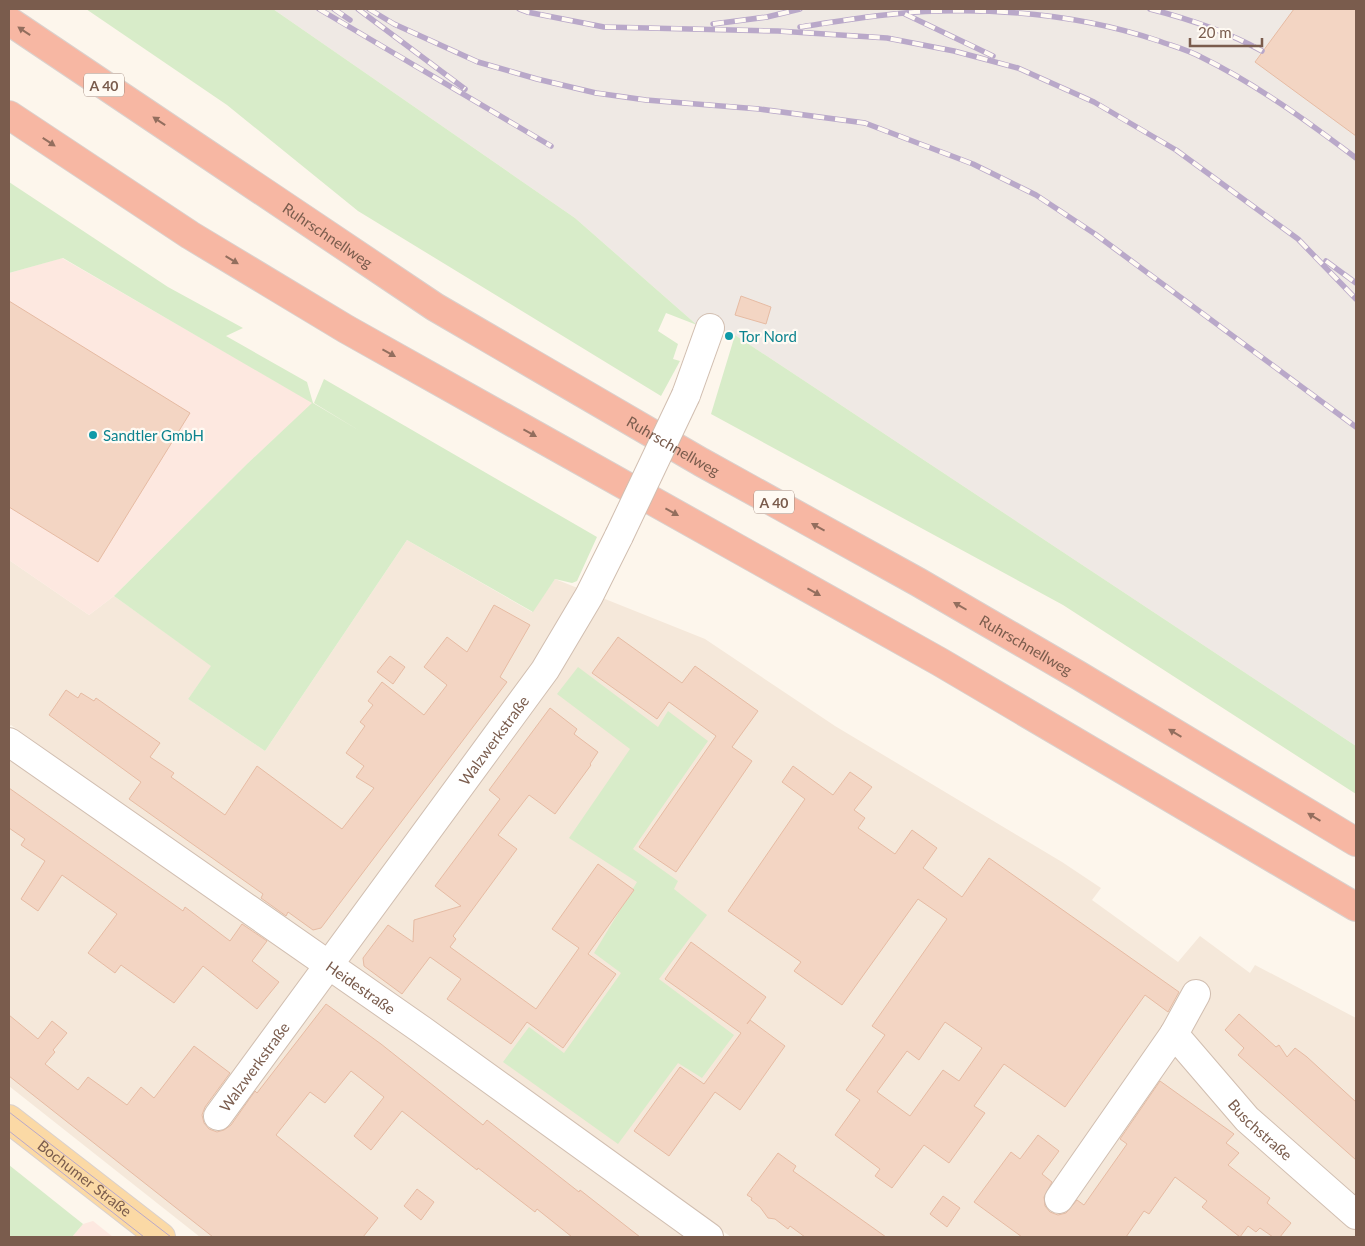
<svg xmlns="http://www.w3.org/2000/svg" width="1365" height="1246" viewBox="0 0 1365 1246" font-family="Lato,sans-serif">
<rect width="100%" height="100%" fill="#fdf6ec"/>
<g fill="#f5e8da">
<path d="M 407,540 L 532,612 L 555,579 L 705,639 L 835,726 L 1062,862 L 1101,888 L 1092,900 L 1178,962 L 1200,936 L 1250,973 L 1255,965 L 1356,1018 L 1356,1237 L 731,1237 L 11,725 L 9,727 L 9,560 L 89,615 L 114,596 L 212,666 L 188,699 L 265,751 Z"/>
<path d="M 9,758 L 225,910 L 244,918 L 685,1237 L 200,1237 L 9,1086 Z"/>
</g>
<g fill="#fde8e0">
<path d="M 62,258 L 313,403 L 248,463 L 114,596 L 89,615 L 9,560 L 9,273 Z"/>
<path d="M 93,1221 L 113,1237 L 72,1237 L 83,1224 Z"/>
</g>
<path fill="#efe9e4" d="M 273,9 L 1356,9 L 1356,746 L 735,335 L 697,325 L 575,218 Z"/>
<g fill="#d8ecc9">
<path d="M 86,9 L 273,9 L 575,218 L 697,325 L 666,313 L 658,331 L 678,344 L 673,359 L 680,361 L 661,396 L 358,211 L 227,105 Z"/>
<path d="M 9,182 L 168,287 L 243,328 L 226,336 L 307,382 L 313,403 L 360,431 L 314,403 L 324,379 L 597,537 L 577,581 L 572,583 L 555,579 L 533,612 L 407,540 L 265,751 L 188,699 L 211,666 L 114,596 L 248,463 L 312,403 L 63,258 L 9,273 Z"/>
<path d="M 735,335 L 1356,746 L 1356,794 L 1063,605 L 711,414 Z"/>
<path d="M 578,667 L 658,727 L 668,711 L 708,741 L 633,849 L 678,881 L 674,889 L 707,915 L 659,979 L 734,1035 L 702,1078 L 678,1063 L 618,1144 L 503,1062 L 529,1027 L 564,1053 L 621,973 L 594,953 L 637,882 L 569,838 L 630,749 L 557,694 Z"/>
<path d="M 9,1165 L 83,1224 L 72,1237 L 9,1237 Z"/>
</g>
<g fill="#f3d5c3" stroke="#e6bba3" fill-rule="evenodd">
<path d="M 1294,9 L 1356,9 L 1356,136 L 1255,62 Z"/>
<path d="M 741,296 L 771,307 L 766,324 L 735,315 Z"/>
<path d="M 9,301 L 190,413 L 98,562 L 9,507 Z"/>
<path d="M 494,605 L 530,625 L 500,677 L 507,682 L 321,928 L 313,930 L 288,912 L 286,916 L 261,898 L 263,894 L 129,799 L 141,782 L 49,715 L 66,690 L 78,698 L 81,693 L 94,701 L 96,698 L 160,743 L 150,757 L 174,773 L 171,777 L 225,815 L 257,766 L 342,829 L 374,788 L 356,777 L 364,766 L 346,753 L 365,726 L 360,722 L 373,705 L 368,701 L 382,682 L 424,715 L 447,685 L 424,667 L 447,637 L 467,652 Z"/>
<path d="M 618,637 L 682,683 L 695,666 L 758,711 L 732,747 L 752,761 L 676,872 L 639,847 L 716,736 L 669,702 L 657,719 L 592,673 Z"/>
<path d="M 390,656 L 405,667 L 393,684 L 377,672 Z"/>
<path d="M 550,708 L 577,729 L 574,734 L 598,752 L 590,764 L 591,765 L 555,814 L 529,795 L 498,835 L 517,849 L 453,936 L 456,939 L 450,947 L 536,1009 L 579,948 L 552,929 L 598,864 L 634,890 L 588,954 L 616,974 L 563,1048 L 527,1022 L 511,1044 L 447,999 L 461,979 L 430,957 L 402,994 L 364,966 L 363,958 L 388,925 L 413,942 L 414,920 L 461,906 L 435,886 L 500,799 L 489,790 Z"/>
<path d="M 793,766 L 833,795 L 850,772 L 872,787 L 854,810 L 865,818 L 858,828 L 895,854 L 912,830 L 937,848 L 923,868 L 962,897 L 989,858 L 1179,992 L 1168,1012 L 1145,995 L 1065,1107 L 1004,1064 L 974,1106 L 985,1113 L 949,1163 L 924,1145 L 892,1188 L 875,1176 L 880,1169 L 835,1135 L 860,1100 L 846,1090 L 885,1035 L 872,1026 L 947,919 L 918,899 L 842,1005 L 794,971 L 801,962 L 728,911 L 805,799 L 782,782 ZM 945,1022 L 982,1048 L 959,1081 L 943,1070 L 910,1116 L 877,1092 L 907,1051 L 919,1060 Z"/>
<path d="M 9,788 L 183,911 L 185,907 L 230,941 L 242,924 L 267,941 L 252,961 L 279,982 L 257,1009 L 203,966 L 174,1003 L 121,965 L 115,973 L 88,953 L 117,914 L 62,875 L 38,911 L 21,899 L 45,861 L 21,845 L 25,839 L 9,828 Z"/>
<path d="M 691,942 L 766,997 L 747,1024 L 750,1020 L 785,1046 L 740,1110 L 715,1092 L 669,1156 L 634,1131 L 680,1067 L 704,1084 L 741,1033 L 665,979 Z"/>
<path d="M 326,1004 L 381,1044 L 483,1125 L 487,1120 L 579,1192 L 580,1190 L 640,1237 L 572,1237 L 537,1209 L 535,1212 L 478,1168 L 477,1170 L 402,1111 L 371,1150 L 354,1136 L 384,1097 L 351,1071 L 325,1103 L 310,1092 L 276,1135 L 378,1218 L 363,1237 L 213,1237 L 9,1076 L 9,1015 L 38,1039 L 52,1021 L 67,1033 L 53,1050 L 55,1052 L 45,1064 L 78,1090 L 88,1077 L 127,1105 L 141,1087 L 154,1098 L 194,1046 L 230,1073 L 205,1107 L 202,1115 L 204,1123 L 209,1129 L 217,1132 L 224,1130 L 231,1125 L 255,1091 L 257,1093 Z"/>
<path d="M 1239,1014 L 1276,1047 L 1279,1045 L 1287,1057 L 1295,1048 L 1307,1057 L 1356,1102 L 1356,1160 L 1238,1055 L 1244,1048 L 1225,1030 Z"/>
<path d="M 1160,1081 L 1234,1134 L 1226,1143 L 1239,1153 L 1228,1165 L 1270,1198 L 1267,1203 L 1291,1223 L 1280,1237 L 1273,1237 L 1260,1228 L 1256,1232 L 1248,1226 L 1240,1237 L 1202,1207 L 1207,1201 L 1175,1177 L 1149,1214 L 1144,1211 L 1126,1237 L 1022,1237 L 974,1202 L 1011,1152 L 1020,1159 L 1038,1135 L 1059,1151 L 1042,1174 L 1052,1182 L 1044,1197 L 1045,1206 L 1050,1212 L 1058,1215 L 1066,1213 L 1077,1200 L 1084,1205 L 1127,1144 L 1120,1139 Z"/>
<path d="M 778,1153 L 796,1166 L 793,1171 L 886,1237 L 805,1237 L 790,1226 L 788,1229 L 775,1219 L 768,1218 L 760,1207 L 751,1200 L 752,1198 L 747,1195 Z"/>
<path d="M 417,1189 L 434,1202 L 421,1220 L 404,1206 Z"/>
<path d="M 943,1196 L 960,1208 L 947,1227 L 930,1214 Z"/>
</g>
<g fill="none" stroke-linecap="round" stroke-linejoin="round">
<g stroke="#d1beb0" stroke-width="30">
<g id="minor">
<path d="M 686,395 L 710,328"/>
<path id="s1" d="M 9,742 L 422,1030 L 709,1237"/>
<path id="s2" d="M 1174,1034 L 1247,1119 L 1356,1215"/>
<path id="s3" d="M 218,1116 L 545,670 L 589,596 L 619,536"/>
<path d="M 1059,1199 L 1174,1034 L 1196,994"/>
</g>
</g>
<g stroke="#dad1cd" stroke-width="30">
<g id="major">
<path id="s4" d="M 9,1119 L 161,1237"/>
</g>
</g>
<g stroke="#dad1cd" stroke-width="30">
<g id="highway">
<path id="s5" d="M 9,21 L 435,307 L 701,462 L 918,582 L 1078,675 L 1356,842"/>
<path d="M 9,115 L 190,235 L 346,329 L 940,662 L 1356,907"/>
</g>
</g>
<use href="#minor" stroke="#fff" stroke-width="28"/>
<use href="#major" stroke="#fbd9a5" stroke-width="28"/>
<use href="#highway" stroke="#f7b7a3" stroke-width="28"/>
<g stroke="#b9a8c9" stroke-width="1">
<path d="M 9,1112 L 171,1237"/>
<path d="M 9,1131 L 144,1237"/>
</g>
<g stroke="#b9a8c9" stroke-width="5.5">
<g id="rail">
<path d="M 319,9 L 551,146"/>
<path d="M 334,9 L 350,20"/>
<path d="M 358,9 L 465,89"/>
<path d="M 369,9 L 394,24 L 478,62 L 537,79 L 596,93 L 646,100 L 759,109 L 865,123 L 973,164 L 1036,195 L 1095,234 L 1356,427"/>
<path d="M 519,9 L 527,12 L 604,27 L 778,31 L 887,38 L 954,51 L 1018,68 L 1094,102 L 1176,150 L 1298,239 L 1356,299"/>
<path d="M 1150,9 C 1189,19 1226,31 1262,51"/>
<path d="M 905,14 L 993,56"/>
<path d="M 713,24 L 767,17 L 800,9"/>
<path d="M 800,27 C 846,20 893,12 939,11 C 1013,9 1088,17 1159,41 C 1173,46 1188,50 1201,57 C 1256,84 1307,121 1356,158"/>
<path d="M 1326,261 L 1356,283"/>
</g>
</g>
<use href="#rail" stroke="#fffaf3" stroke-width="4" stroke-dasharray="11" stroke-linecap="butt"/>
<g stroke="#d1beb0" stroke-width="30" stroke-linecap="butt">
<path id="minor-bridge" d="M 619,536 L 686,395"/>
</g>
<use href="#minor-bridge" stroke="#fff" stroke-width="28"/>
</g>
<defs><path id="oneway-solid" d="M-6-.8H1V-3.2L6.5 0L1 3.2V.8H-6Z" transform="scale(1.25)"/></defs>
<g fill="#936e5e">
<use href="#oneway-solid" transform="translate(24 31) rotate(-146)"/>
<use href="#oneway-solid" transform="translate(159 121) rotate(-146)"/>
<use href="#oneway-solid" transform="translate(49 142) rotate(33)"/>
<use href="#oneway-solid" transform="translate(232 260) rotate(31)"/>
<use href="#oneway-solid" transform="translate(389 353) rotate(29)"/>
<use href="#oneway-solid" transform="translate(530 433) rotate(29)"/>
<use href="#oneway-solid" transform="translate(672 512) rotate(29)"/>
<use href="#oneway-solid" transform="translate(818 527) rotate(-151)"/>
<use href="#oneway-solid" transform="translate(814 592) rotate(29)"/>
<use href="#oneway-solid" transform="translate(960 606) rotate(-150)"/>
<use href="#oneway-solid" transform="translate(1175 733) rotate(-149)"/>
<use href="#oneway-solid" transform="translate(1314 817) rotate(-149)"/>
</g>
<g fill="#0f9aa8" stroke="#fffaf3" stroke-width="2">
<circle cx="729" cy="336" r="5"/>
<circle cx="93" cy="435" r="5"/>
</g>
<g text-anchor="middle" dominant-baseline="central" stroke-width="4.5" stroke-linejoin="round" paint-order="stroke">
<g fill="#fffaf3" stroke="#a28b7f" stroke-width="1">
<rect x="84" y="73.5" width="40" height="23" rx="4"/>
<rect x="754" y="490.5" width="40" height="23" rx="4"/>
</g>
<g font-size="14" font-weight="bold" fill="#7a5c4d">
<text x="104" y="85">A 40</text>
<text x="774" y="502">A 40</text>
</g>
<g font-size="15" fill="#7a5c4d" stroke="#fffaf3">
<text stroke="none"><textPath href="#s5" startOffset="384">Ruhrschnellweg</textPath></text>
<text stroke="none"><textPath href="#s5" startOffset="789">Ruhrschnellweg</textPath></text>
<text stroke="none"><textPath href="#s5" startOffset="1194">Ruhrschnellweg</textPath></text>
<text stroke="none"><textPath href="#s3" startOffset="466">Walzwerkstraße</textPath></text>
<text stroke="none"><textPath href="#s1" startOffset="429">Heidestraße</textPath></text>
<text stroke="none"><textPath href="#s3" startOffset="61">Walzwerkstraße</textPath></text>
<text stroke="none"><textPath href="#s2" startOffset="129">Buschstraße</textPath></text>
<text stroke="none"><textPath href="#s4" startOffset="96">Bochumer Straße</textPath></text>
</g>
<g font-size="15" fill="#0d838f" stroke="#fffaf3" text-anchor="start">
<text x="739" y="336">Tor Nord</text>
<text x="103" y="435">Sandtler GmbH</text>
</g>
</g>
<rect width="1365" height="1246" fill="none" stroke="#7a5c4d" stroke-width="20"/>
<path d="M1190 38v8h72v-8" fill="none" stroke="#7a5c4d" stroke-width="2.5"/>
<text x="1198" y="38" font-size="15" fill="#7a5c4d" stroke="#fffaf3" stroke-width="4" paint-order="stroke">20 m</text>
</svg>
